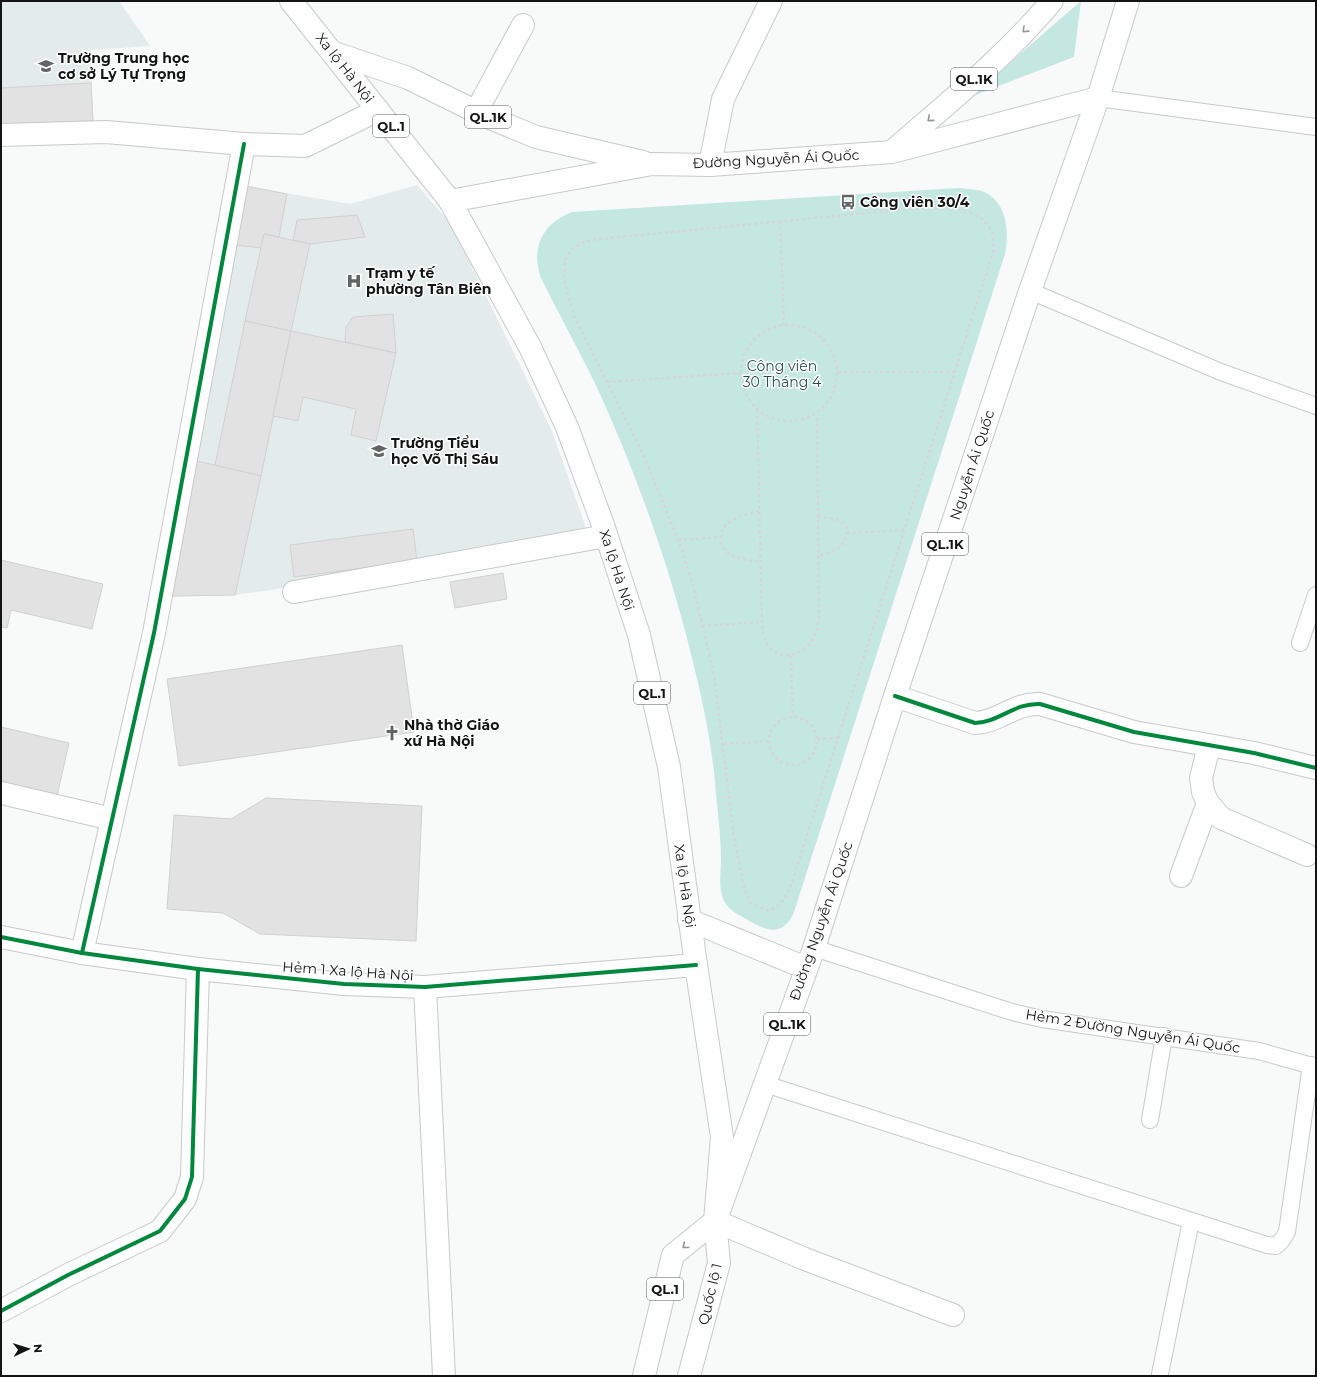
<svg xmlns="http://www.w3.org/2000/svg" width="1317" height="1377" viewBox="0 0 1317 1377" font-family="Montserrat,sans-serif">
<rect width="100%" height="100%" fill="#f7faf9"/>
<g fill="#e3eceb">
<path d="M 1,1 L 119,1 L 150,46 L 91,50 L 93,121 L 1,124 Z"/>
<path d="M 417,185 L 451,224 L 552,431 L 592,545 L 235,595 L 172,596 L 246,186 L 350,204 Z"/>
</g>
<g fill="#c5e7e2">
<path d="M 1081,1 L 1074,57 L 970,97 Z"/>
<path d="M 958,188 C 968,189 980,189 988,194 C 1008,206 1009,235 1005,254 L 793,915 C 780,938 765,930 746,919 C 737,914 729,910 724,901 C 718,888 721,873 721,860 C 721,834 717,808 715,782 C 711,740 702,698 692,658 C 670,568 638,478 600,394 C 582,355 560,317 541,278 C 530,248 543,223 572,212 Z"/>
</g>
<g fill="#e1e2e1" stroke="#d0d1d0">
<path d="M 91,83 L 93,121 L 1,124 L 1,88 Z"/>
<path d="M 246,186 L 287,194 L 279,237 L 264,234 L 261,248 L 235,245 Z"/>
<path d="M 357,215 L 365,237 L 310,244 L 293,240 L 297,220 Z"/>
<path d="M 264,234 L 310,244 L 291,331 L 245,321 Z"/>
<path d="M 393,314 L 396,353 L 345,342 L 346,327 L 353,317 Z"/>
<path d="M 245,321 L 291,331 L 261,476 L 215,465 Z"/>
<path d="M 291,331 L 396,353 L 376,441 L 351,435 L 356,409 L 303,397 L 298,421 L 273,416 Z"/>
<path d="M 197,461 L 261,476 L 235,595 L 172,596 Z"/>
<path d="M 413,529 L 417,561 L 294,577 L 290,545 Z"/>
<path d="M 1,560 L 103,584 L 92,629 L 11,610 L 7,628 L 1,627 Z"/>
<path d="M 503,573 L 507,599 L 455,608 L 450,582 Z"/>
<path d="M 402,645 L 414,732 L 179,766 L 167,679 Z"/>
<path d="M 1,727 L 69,743 L 57,796 L 1,783 Z"/>
<path d="M 266,798 L 422,806 L 416,941 L 260,934 L 223,913 L 167,909 L 174,815 L 231,819 Z"/>
</g>
<g fill="none" stroke-linecap="round" stroke-linejoin="round">
<g stroke="#c7cac9" stroke-width="18">
<g id="lane">
<path d="M 1098,98 L 1316,127"/>
<path d="M 1030,291 L 1221,372 L 1316,406"/>
<path d="M 1300,643 L 1316,595"/>
<path d="M 814,948 L 1012,1012 L 1042,1019 L 1259,1051 L 1316,1067"/>
<path d="M 765,1084 L 1267,1245 L 1276,1246 L 1282,1240 L 1287,1232 L 1311,1065"/>
<path d="M 1150,1120 L 1164,1036"/>
<path d="M 1160,1374 L 1191,1221"/>
</g>
</g>
<g stroke="#c7cac9" stroke-width="24">
<g id="street">
<path d="M 476,112 L 523,25"/>
<path d="M 1,135 L 106,132 L 244,144 L 305,146 L 378,110"/>
<path d="M 710,165 L 723,99 L 771,1"/>
<path d="M 294,592 L 606,536"/>
<path d="M 895,696 L 975,723 C 1000,722 1013,703 1040,704 L 1134,732 L 1254,753 L 1316,768"/>
<path d="M 1209,746 L 1201,778 L 1203,792 L 1208,803 L 1221,818 L 1307,855"/>
<path d="M 1,793 L 112,819"/>
<path d="M 1181,876 L 1208,803"/>
<path d="M 1,937 L 82,953 L 198,969 L 344,984 L 425,987 L 696,965"/>
<path d="M 82,953 L 154,633 L 244,144"/>
<path d="M 425,987 L 444,1376"/>
<path d="M 715,1221 L 805,1259 L 953,1315"/>
<path d="M 1,1311 L 68,1275 L 160,1231 L 185,1199 L 192,1177 L 198,969"/>
</g>
</g>
<g stroke="#c7cac9" stroke-width="24">
<g id="primary">
<path d="M 332,52 L 408,78 L 483,115 L 536,137 L 643,162"/>
<path d="M 896,148 C 949,102 1006,56 1052,1"/>
<path d="M 450,201 L 652,164 L 710,165 L 892,152 L 1098,98"/>
<path d="M 689,920 L 806,968"/>
<path d="M 719,1211 L 814,948 L 895,696 L 1030,291 L 1098,98 L 1128,1"/>
</g>
</g>
<g stroke="#c7cac9" stroke-width="24">
<g id="highway">
<path d="M 291,1 L 450,201 L 530,347 L 567,427 L 603,525 L 639,635 L 669,767 L 696,965 L 722,1137 L 715,1221 L 719,1263 L 689,1376"/>
<path d="M 644,1376 L 673,1255 L 715,1221"/>
</g>
</g>
<g stroke="#d5d6d6" stroke-width="2.5" stroke-dasharray="3 3" stroke-linecap="butt">
<path d="M 928,207 C 949,208 984,209 992,233 C 994,238 993,246 993,252 L 794,876 C 788,893 785,903 769,911 L 751,903 L 745,891 L 734,837 L 714,675 L 693,585 L 681,547 L 641,449 L 574,316 L 569,298 L 564,278 L 565,260 L 572,249 L 584,242 L 599,239 Z"/>
<path d="M 780,221 L 784,325"/>
<circle cx="789" cy="373" r="48"/>
<path d="M 838,372 L 956,372"/>
<path d="M 607,382 L 741,373"/>
<path d="M 757,410 L 762,622 C 763,629 763,638 767,644 C 780,665 808,654 816,633 C 818,629 818,623 819,618 L 817,414"/>
<path d="M 759,511 C 749,514 734,517 727,524 C 723,528 721,532 721,538 C 720,557 745,560 759,562"/>
<path d="M 818,517 C 829,517 851,519 847,536 C 845,541 843,545 838,548 C 832,553 825,554 818,556"/>
<path d="M 847,533 L 906,530"/>
<path d="M 678,540 L 721,537"/>
<path d="M 702,626 L 762,622"/>
<path d="M 791,656 L 793,717"/>
<circle cx="793" cy="741" r="24"/>
<path d="M 817,739 L 838,738"/>
<path d="M 724,744 L 769,741"/>
</g>
<use href="#lane" stroke="#fefefe" stroke-width="16"/>
<use href="#street" stroke="#fefefe" stroke-width="22"/>
<use href="#primary" stroke="#fefefe" stroke-width="22"/>
<use href="#highway" stroke="#fefefe" stroke-width="22"/>
<g stroke="#fff" stroke-width="6">
<g id="cycleway">
<path d="M 895,696 L 975,723 C 1000,722 1013,703 1040,704 L 1134,732 L 1254,753 L 1316,768"/>
<path d="M 1,937 L 82,953 L 198,969 L 344,984 L 425,987 L 696,965"/>
<path d="M 82,953 L 154,633 L 244,144"/>
<path d="M 1,1311 L 68,1275 L 160,1231 L 185,1199 L 192,1177 L 198,969"/>
</g>
</g>
<use href="#cycleway" stroke="#00873e" stroke-width="4"/>
</g>
<defs><path id="oneway-chevron" d="M-2-3.5L2.5 0L-2 3.5" fill="none" stroke-width="1.6" stroke-linecap="round" stroke-linejoin="round"/></defs>
<g stroke="#949595">
<use href="#oneway-chevron" transform="translate(1025 30) rotate(136)"/>
<use href="#oneway-chevron" transform="translate(930 119) rotate(139)"/>
<use href="#oneway-chevron" transform="translate(685 1246) rotate(141)"/>
</g>
<defs>
<g id="school-bare" transform="scale(1.2)"><path d="M0-5L7-2L0 1L-7-2ZM-4 1L0 2.5L4 1V4Q0 6-4 4Z" fill="#636464" stroke="#fff" stroke-width="2.5" paint-order="stroke"/></g>
<g id="bus-bare" transform="scale(1.2)"><path d="M-5-6H5V4H4V6H2V4H-2V6H-4V4H-5ZM-3.5-4V0h7V-4ZM-3.5 1.2v1.5H-2V1.2ZM2 1.2v1.5H3.5V1.2Z" fill="#636464" stroke="#fff" stroke-width="2.5" paint-order="stroke"/></g>
<g id="hospital-bare" transform="scale(1.2)"><path d="M-5-5h3v3.5h4V-5h3V5h-3V1.5h-4V5h-3Z" fill="#636464" stroke="#fff" stroke-width="2.5" paint-order="stroke"/></g>
<g id="church-bare" transform="scale(1.2)"><path d="M-1.2-6h2.4v3.5h3.3v2.4h-3.3V6h-2.4V-.1h-3.3v-2.4h3.3Z" fill="#636464" stroke="#fff" stroke-width="2.5" paint-order="stroke"/></g>
</defs>
<g fill-rule="evenodd">
<use href="#school-bare" x="46" y="66"/>
<use href="#bus-bare" x="848" y="202"/>
<use href="#hospital-bare" x="354" y="281"/>
<use href="#school-bare" x="379" y="451"/>
<use href="#church-bare" x="392" y="733"/>
</g>
<g text-anchor="middle" dominant-baseline="central" stroke-width="3" stroke-linejoin="round" paint-order="stroke">
<g fill="#fff" stroke="#5a5a5a" stroke-width="1">
<rect x="951" y="68" width="46" height="22" rx="3"/>
<rect x="465" y="106" width="46" height="22" rx="3"/>
<rect x="373" y="115" width="36" height="22" rx="3"/>
<rect x="922" y="533" width="46" height="22" rx="3"/>
<rect x="634" y="682" width="36" height="22" rx="3"/>
<rect x="764" y="1013" width="46" height="22" rx="3"/>
<rect x="647" y="1278" width="36" height="22" rx="3"/>
</g>
<g font-size="13" font-weight="bold" fill="#131414">
<text x="974" y="79">QL.1K</text>
<text x="488" y="117">QL.1K</text>
<text x="391" y="126">QL.1</text>
<text x="945" y="544">QL.1K</text>
<text x="652" y="693">QL.1</text>
<text x="787" y="1024">QL.1K</text>
<text x="665" y="1289">QL.1</text>
</g>
<g font-size="14" font-weight="bold" fill="#131414" stroke="#fff" text-anchor="start">
<text x="58" y="58">Trường Trung học<tspan x="58" dy="16">cơ sở Lý Tự Trọng</tspan></text>
<text x="860" y="202">Công viên 30/4</text>
<text x="366" y="273">Trạm y tế<tspan x="366" dy="16">phường Tân Biên</tspan></text>
<text x="391" y="443">Trường Tiểu<tspan x="391" dy="16">học Võ Thị Sáu</tspan></text>
<text x="404" y="725">Nhà thờ Giáo<tspan x="404" dy="16">xứ Hà Nội</tspan></text>
</g>
<g font-size="14" fill="#131414" stroke="#fff">
<text transform="translate(345 68) rotate(52)">Xa lộ Hà Nội</text>
<text transform="translate(776 159) rotate(-3)">Đường Nguyễn Ái Quốc</text>
<text transform="translate(972 465) rotate(-72)">Nguyễn Ái Quốc</text>
<text transform="translate(617 570) rotate(72)">Xa lộ Hà Nội</text>
<text transform="translate(685 886) rotate(82)">Xa lộ Hà Nội</text>
<text transform="translate(821 921) rotate(-71)">Đường Nguyễn Ái Quốc</text>
<text transform="translate(348 971) rotate(4)">Hẻm 1 Xa lộ Hà Nội</text>
<text transform="translate(1133 1031) rotate(9)">Hẻm 2 Đường Nguyễn Ái Quốc</text>
<text transform="translate(710 1294) rotate(-77)">Quốc lộ 1</text>
</g>
<g font-size="14" fill="#24504b" stroke="#fff">
<text x="782" y="366">Công viên<tspan x="782" dy="16">30 Tháng 4</tspan></text>
</g>
</g>
<rect width="1317" height="1377" fill="none" stroke="#131414" stroke-width="4"/>
<g transform="translate(28 1349) rotate(86)" stroke="#ffffff" stroke-width="3" paint-order="stroke">
<path d="M0-3L7 15L0 10L-7 15Z" fill="#131414"/>
<text y="-6" font-size="11" font-weight="bold" text-anchor="middle" fill="#131414">N</text>
</g>
</svg>
